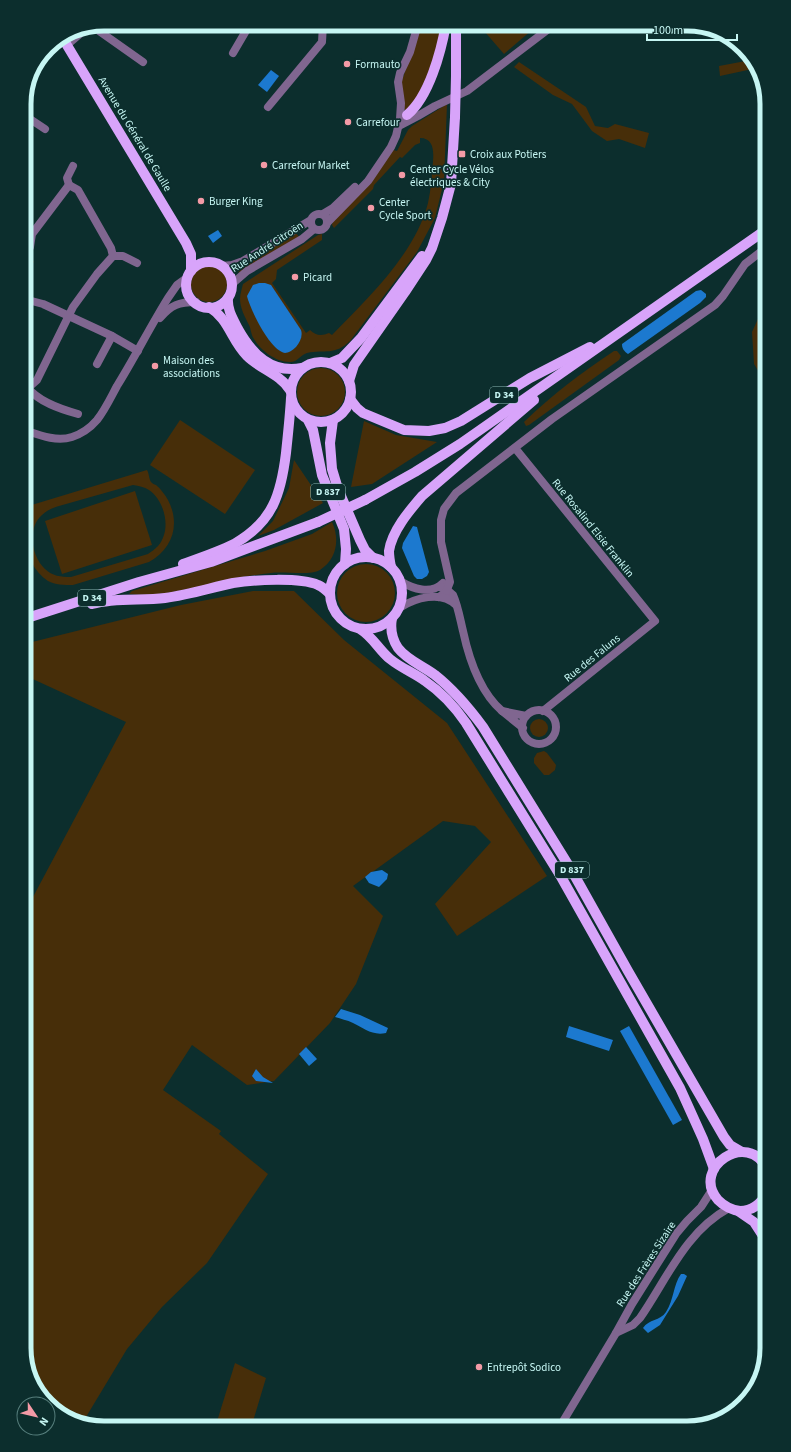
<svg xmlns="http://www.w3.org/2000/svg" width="791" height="1452" viewBox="0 0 791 1452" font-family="'Source Sans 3',sans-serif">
<rect width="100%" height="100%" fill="#0c2e2d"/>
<g fill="#472e09" fill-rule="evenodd">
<path d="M 420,24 L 443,24 L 434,61 L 416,100 L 406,111 L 404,109 L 401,83 L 418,35 Z"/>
<path d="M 478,24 L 539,24 L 504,54 Z"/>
<path d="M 751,60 L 757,68 L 720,76 L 719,66 Z"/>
<path d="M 519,62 L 586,107 L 595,126 L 608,128 L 615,124 L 649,133 L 645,148 L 619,139 L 607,141 L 592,131 L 572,104 L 553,95 L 514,67 Z"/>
<path d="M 447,104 L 444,181 L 435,218 L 417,252 L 350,341 C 334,356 326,349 307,353 C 300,355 297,363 289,362 C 276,362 260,350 254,339 C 251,335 251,329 249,325 C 245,317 240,308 240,299 C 240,294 242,288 243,284 L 318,235 L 322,234 L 322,240 L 277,270 L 276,279 L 272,283 L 306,333 L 310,330 C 316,336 322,336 329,333 L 332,335 C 367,299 415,254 428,203 C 431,189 432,175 433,161 C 434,150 433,138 420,138 L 420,143 L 415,145 L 402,158 L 400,157 L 374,185 L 373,189 L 334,228 L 332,225 L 333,220 L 393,150 L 397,151 L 408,130 L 412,126 Z"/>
<path d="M 296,233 L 300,238 L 239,273 L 236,267 Z"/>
<path d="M 24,254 L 34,262 L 24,267 Z"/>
<circle cx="209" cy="284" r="18"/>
<path d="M 767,306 L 767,385 L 754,364 L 752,332 L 762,310 Z"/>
<path d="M 614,351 L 617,351 L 621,356 L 619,360 L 529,425 L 526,426 L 524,422 C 553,394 581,373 614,351 Z"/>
<circle cx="321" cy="392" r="24"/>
<path d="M 180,420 L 255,470 L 225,514 L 150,465 Z"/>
<path d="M 364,421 L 396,435 L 437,442 L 372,484 L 351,487 Z"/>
<path d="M 294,460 L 323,503 L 274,530 L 258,536 L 273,521 L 289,488 Z"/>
<path d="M 147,470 C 149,473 149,479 151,482 C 153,484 154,484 156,485 C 161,489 165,495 168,500 C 181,525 172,549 149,562 L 73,585 C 64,585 55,585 48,581 C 34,572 26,554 25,538 C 25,532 29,525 29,519 C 29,516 26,511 25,507 ZM 133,485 C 139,486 144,487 149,490 C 165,501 172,530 158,546 C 155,549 151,552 148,554 L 71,577 C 61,577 52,576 45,569 C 31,556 27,528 42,515 C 47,510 53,508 59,506 Z"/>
<path d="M 135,491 L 152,545 L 62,574 L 45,521 Z"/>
<path d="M 332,522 C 340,539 337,559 320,570 C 310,576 284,571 271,573 C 251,575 231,579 211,584 C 182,590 159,597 129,594 L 132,591 L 265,551 L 312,534 Z"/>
<circle cx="366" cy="593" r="29"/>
<path d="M 253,591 L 294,591 L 344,640 L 447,723 L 547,876 L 457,936 L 435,904 L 491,842 L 475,826 L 443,821 L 353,886 L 383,916 L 356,984 L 330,1023 L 274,1081 L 247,1085 L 192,1045 L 163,1090 L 221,1131 L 219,1134 L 268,1174 L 207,1263 L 162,1307 L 127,1349 L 83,1422 L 59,1414 L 30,1379 L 24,1348 L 24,896 L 33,897 L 126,722 L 24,675 L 24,644 L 181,605 Z"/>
<circle cx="539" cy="728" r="9"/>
<path d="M 544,751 L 547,753 L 556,765 L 555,770 L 549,775 L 544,775 L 534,763 L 534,758 L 537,753 Z"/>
<path d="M 235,1363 L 266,1378 L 251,1428 L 215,1428 Z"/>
</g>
<g fill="#1c79cf">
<path d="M 271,70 L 279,76 L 267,92 L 258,85 Z"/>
<path d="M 218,230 L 222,236 L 213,243 L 208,236 Z"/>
<path d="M 259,283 L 265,283 L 271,285 L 301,330 C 303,336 300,342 296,347 C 293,350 288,353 285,353 C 270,351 250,309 247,296 L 253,285 Z"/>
<path d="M 701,290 L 706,294 L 706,297 L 700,303 L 628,354 C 624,351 622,349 622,344 L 696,291 Z"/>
<path d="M 413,526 L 417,527 L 418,531 L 429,572 L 427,576 L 422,579 L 417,579 L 414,576 L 402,548 L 403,543 Z"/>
<path d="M 382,870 L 388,874 L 387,879 L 379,887 L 369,883 L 365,877 L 371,872 Z"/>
<path d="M 341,1009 L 360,1015 L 388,1028 L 386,1033 C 372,1036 364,1028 353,1023 C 347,1020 341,1019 335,1017 Z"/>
<path d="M 569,1026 L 613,1040 L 609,1051 L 566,1037 Z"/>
<path d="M 629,1026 L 682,1120 L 673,1125 L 620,1031 Z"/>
<path d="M 306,1047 L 317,1059 L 309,1066 L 299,1054 Z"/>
<path d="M 256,1069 L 263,1077 L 273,1083 L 256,1081 L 252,1076 Z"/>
<path d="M 681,1274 L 684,1274 L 687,1276 L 678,1296 L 660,1325 L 648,1333 L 643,1328 C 649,1319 660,1321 666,1312 C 674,1300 673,1285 681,1274 Z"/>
</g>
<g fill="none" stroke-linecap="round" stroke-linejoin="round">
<g stroke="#806690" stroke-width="8">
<path d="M 92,26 L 143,62"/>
<path d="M 67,45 L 88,27"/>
<path d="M 233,53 L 250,24"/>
<path d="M 268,107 L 322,42 L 323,24"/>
<path d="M 24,115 L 45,129"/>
<path d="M 399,126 L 418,116 L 435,106 L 467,91 L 555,24"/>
<path d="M 69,185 L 67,178 L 73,166"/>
<circle cx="319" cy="222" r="8"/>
<path d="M 323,214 L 333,208 L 355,187"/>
<path d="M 328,222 L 368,181 L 391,147 L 396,136 L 400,119 L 401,103 L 398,82 L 400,73 L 410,52 L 418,24"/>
<path d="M 113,256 L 123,256 L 137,263"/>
<path d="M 222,266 L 232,265 L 243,261 L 311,220"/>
<path d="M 232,284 L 247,271 L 302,239 L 314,229"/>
<path d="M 24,299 L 43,304 L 112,336 L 138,351"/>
<path d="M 160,318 C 171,305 179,302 196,302"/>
<path d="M 97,364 L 112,336"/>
<path d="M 28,388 C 39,402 60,409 78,414"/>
<path d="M 24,389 L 28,388 L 37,380 L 73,307 L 97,274 L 113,256 L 111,248 L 78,190 L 69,185 L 32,234 L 30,247"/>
<path d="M 24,430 C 39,435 56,442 72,437 C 81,434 91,427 97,420 C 105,410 111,397 117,386 C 135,357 150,327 168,298 L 177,285 L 188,277"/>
<path d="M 515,448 L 655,621 L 543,711"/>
<path d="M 400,581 C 413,589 431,595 443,583"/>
<path d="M 439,587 L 445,588 L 453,595 C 458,606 460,619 463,631 C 469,659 480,692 502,711"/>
<path d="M 439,597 L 446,592 L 450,582 L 441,542 L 441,520 L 444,509 L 456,493 L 552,419 L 715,305 L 723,296 L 745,264 L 767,247"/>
<path d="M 399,608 C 415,598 441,590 456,605"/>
<circle cx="539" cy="727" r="17"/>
<path d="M 523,728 L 502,711 L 526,716"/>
<path d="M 616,1333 L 633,1325 L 640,1318 C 667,1279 685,1232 729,1208"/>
<path d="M 559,1428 L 616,1333 L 632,1304 L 676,1234 L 687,1221 L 701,1207 L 712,1190"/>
</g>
<g stroke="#d8a4fa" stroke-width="10">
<path d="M 62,37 L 186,243 L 191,254 L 191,271"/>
<path d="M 456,76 L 456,24"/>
<path d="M 407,115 C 429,97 441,52 446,24"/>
<circle cx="209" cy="285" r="23"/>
<path d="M 228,298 C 227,310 233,319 238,329 C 252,354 271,374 302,368"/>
<path d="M 209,307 C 229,319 231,340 247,356 C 260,369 280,374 290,390"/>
<circle cx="321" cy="392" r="30"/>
<path d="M 330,363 L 342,358 L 361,338 L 422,256"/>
<path d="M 349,381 L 354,365 L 405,292 L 426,260 L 432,248 L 442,218 L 451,184 L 455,117"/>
<path d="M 350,399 L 357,408 L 363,413 L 404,430 L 429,431 L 445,428 L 461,421 L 530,378 L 590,347"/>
<path d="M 308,420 L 313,430 L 322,475 L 344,529 L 346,549 L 345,564"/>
<path d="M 333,420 L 330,443 L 332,469 L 338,489 L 360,540 L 365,550 L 373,558"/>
<path d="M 365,500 L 415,472 L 460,444 L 767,229"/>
<circle cx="366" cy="593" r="36"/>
<path d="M 183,564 C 200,558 218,552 234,544 C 273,522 281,494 286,453 C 288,434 290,416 291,398"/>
<path d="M 391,567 C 390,562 389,556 389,551 C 392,531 409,511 422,496 L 534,400"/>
<path d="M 92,604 C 116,597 141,601 165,598 C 188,595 210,588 233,583 C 253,580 300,577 318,585 C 323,587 327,591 330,594"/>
<path d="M 392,618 C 390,629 392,639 398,648 C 407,660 423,666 435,675 C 454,690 469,708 483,727 L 572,871 L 628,971 L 724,1137 L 730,1145 L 742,1152"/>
<path d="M 24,619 L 139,582 L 211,562 L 318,522"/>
<path d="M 360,629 C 373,637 379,650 390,659 C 401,668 414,673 425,681 C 441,692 455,707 466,723 L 560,875 L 680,1088 L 703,1139 L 714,1169"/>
<path d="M 767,1193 C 761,1204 752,1211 740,1211 C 731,1210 724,1206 718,1200 C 690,1168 748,1129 767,1169"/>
<path d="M 738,1211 L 754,1222 L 767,1242"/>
</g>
<g stroke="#d8a4fa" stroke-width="10">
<path d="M 455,117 L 456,76"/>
<path d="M 318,522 L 365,500"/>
</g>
</g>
<g fill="#f49aa6" stroke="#0c2e2d" stroke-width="1.5">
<circle cx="347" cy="64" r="4"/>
<circle cx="348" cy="122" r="4"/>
<rect x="458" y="150" width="8" height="8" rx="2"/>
<circle cx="264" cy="165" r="4"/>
<circle cx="402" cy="175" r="4"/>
<circle cx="201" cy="201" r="4"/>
<circle cx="371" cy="208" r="4"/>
<circle cx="295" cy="277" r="4"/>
<circle cx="155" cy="366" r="4"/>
<circle cx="479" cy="1367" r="4"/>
</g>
<g text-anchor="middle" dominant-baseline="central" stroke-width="3.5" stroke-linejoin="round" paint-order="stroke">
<g fill="#0c2e2d" stroke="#8ebab8" stroke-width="1">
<rect x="490" y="387" width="28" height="16" rx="3"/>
<rect x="311" y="484" width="34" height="16" rx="3"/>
<rect x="78" y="590" width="28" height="16" rx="3"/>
<rect x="555" y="862" width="34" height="16" rx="3"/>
</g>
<g font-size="10" font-weight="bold" fill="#c6f6f3">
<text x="504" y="395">D 34</text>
<text x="328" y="492">D 837</text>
<text x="92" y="598">D 34</text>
<text x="572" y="870">D 837</text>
</g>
<g font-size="11" fill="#c6f6f3" stroke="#0c2e2d" text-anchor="start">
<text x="355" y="64">Formauto</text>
<text x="356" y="122">Carrefour</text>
<text x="470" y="154">Croix aux Potiers</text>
<text x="272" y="165">Carrefour Market</text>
<text x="410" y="169">Center Cycle Vélos<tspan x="410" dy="13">électriques &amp; City</tspan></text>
<text x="209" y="201">Burger King</text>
<text x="379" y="202">Center<tspan x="379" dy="13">Cycle Sport</tspan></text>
<text x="303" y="277">Picard</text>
<text x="163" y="360">Maison des<tspan x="163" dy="13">associations</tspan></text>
<text x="487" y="1367">Entrepôt Sodico</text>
</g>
<g font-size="11" fill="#c6f6f3" stroke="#0c2e2d">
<text transform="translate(135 134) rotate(59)">Avenue du Général de Gaulle</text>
<text transform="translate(267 247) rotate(-33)">Rue André Citroën</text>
<text transform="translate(593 528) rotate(51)">Rue Rosalind Elsie Franklin</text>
<text transform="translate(592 658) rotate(-39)">Rue des Faluns</text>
<text transform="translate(646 1264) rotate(-57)">Rue des Frères Sizaire</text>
</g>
</g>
<path d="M0 0H791V1452H0ZM104 31H687A73 73 0 0 1 760 104V1348A73 73 0 0 1 687 1421H104A73 73 0 0 1 31 1348V104A73 73 0 0 1 104 31Z" fill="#0c2e2d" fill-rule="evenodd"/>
<path fill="none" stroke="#c6f6f3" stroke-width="5" d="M104 31H687A73 73 0 0 1 760 104V1348A73 73 0 0 1 687 1421H104A73 73 0 0 1 31 1348V104A73 73 0 0 1 104 31Z"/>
<g transform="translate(36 1416) rotate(125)"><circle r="19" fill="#0c2e2d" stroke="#567e7c"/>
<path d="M0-3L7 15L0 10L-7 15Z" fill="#f49aa6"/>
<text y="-6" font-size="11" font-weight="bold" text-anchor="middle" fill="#c6f6f3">N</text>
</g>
<path d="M647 34v6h90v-6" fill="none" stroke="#c6f6f3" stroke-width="2"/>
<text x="653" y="34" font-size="12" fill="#c6f6f3" stroke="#0c2e2d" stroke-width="3" paint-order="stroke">100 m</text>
</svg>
